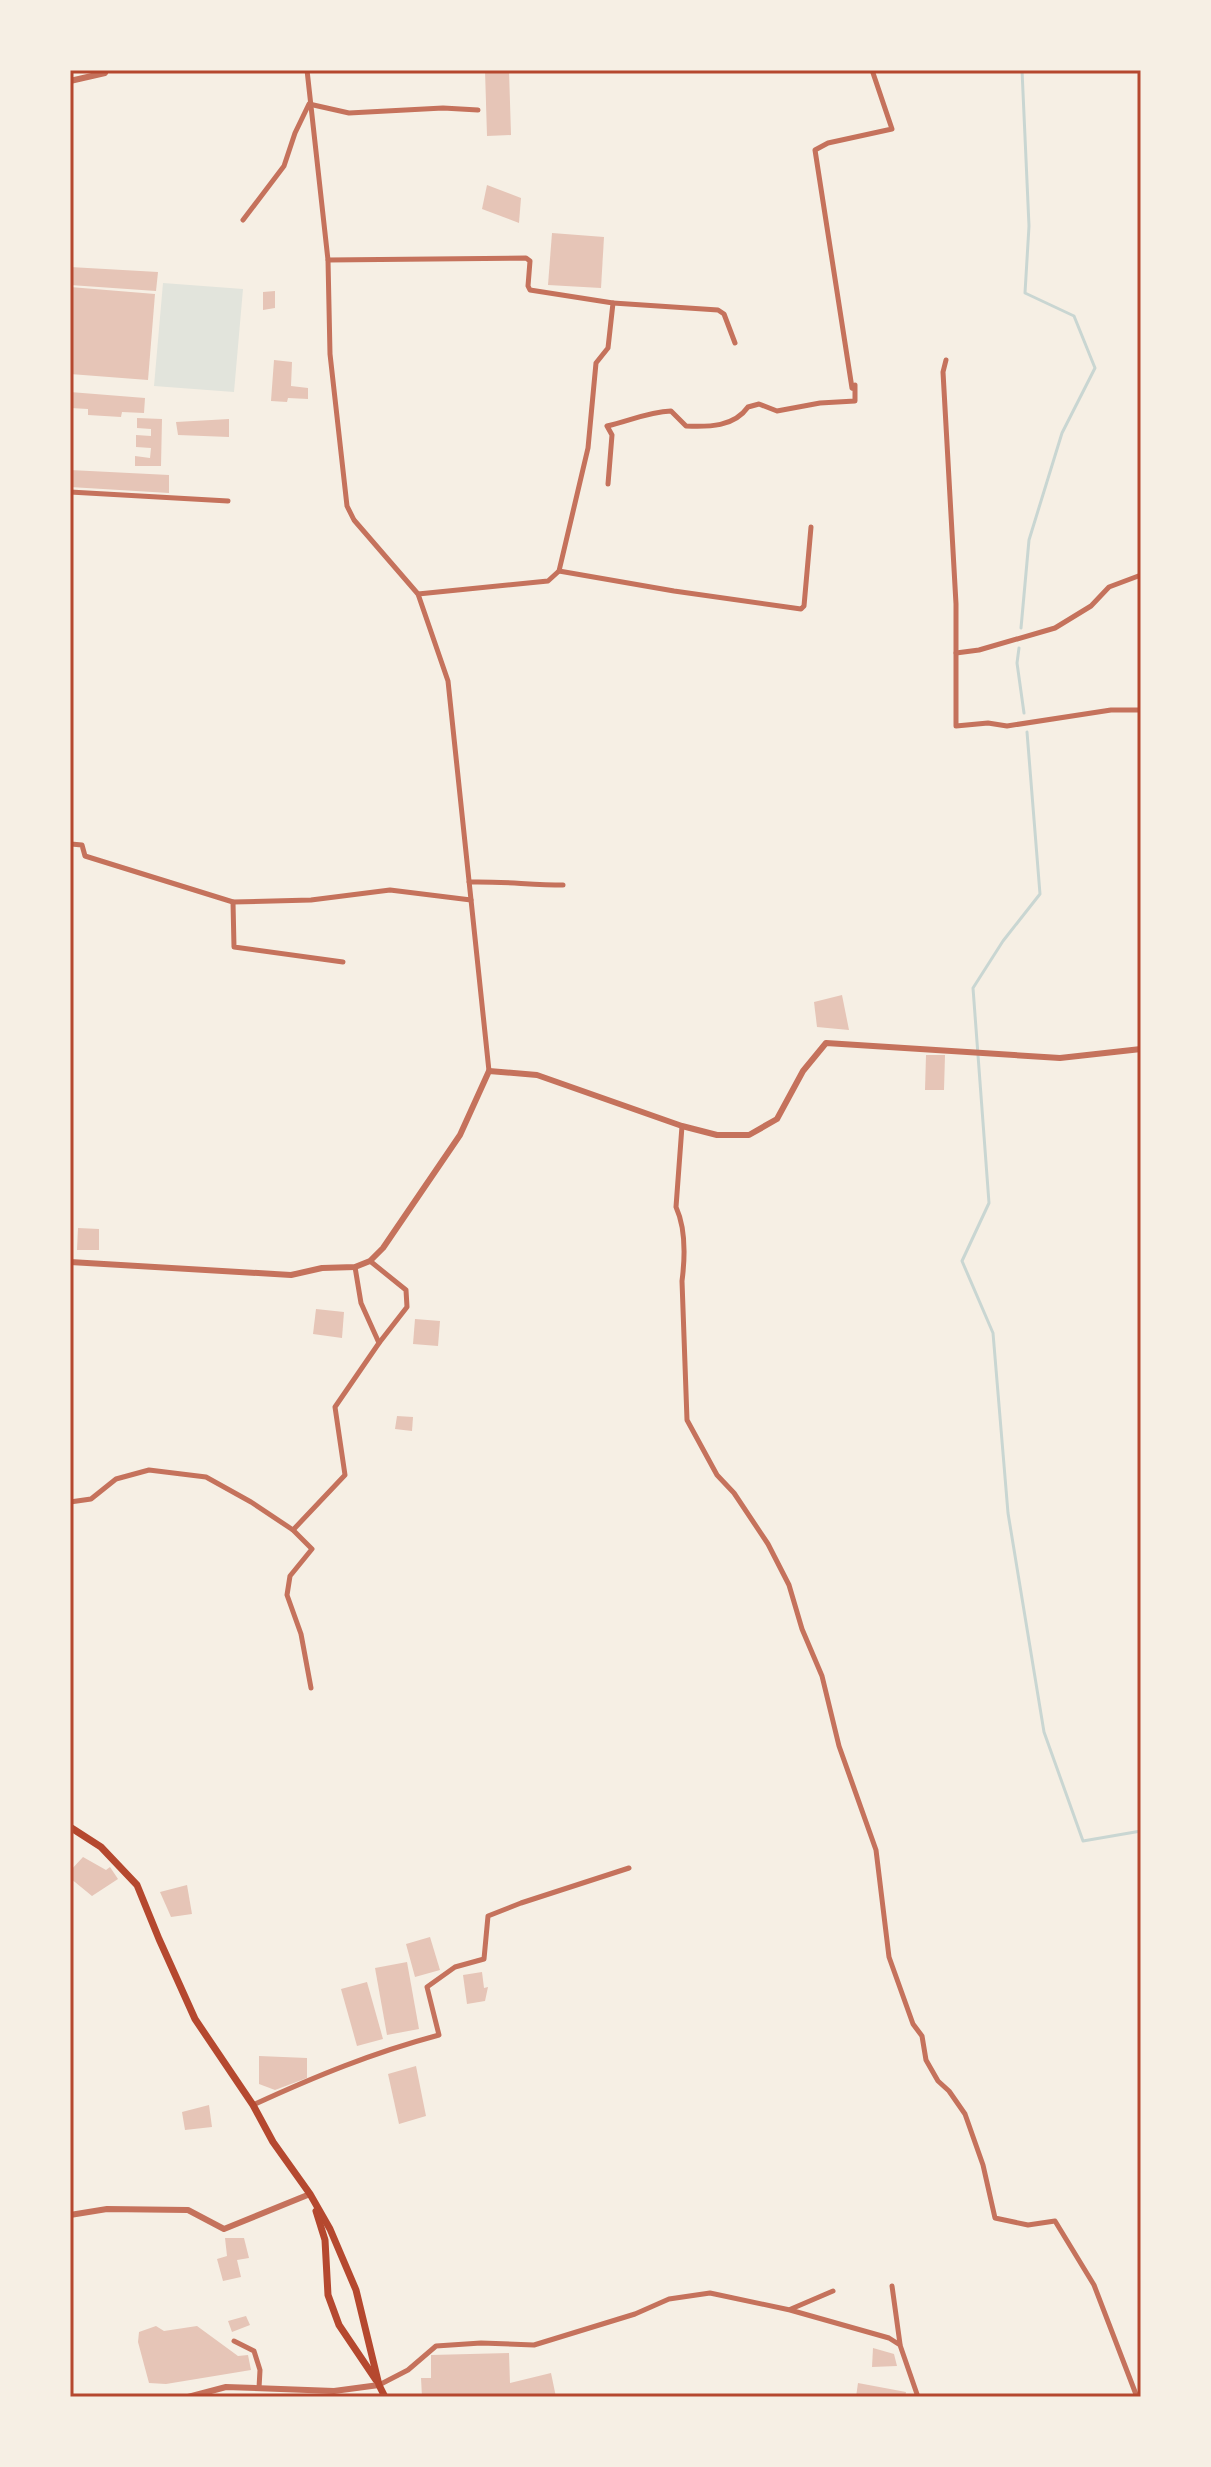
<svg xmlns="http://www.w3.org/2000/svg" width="1211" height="2467" viewBox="0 0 1211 2467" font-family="Barlow,sans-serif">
<rect width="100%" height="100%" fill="#f6efe4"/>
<path fill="#e2e4dc" d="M 163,283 L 243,289 L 234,392 L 154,386 Z"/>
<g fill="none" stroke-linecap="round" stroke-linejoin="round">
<g stroke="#c9d6d2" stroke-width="3">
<path d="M 1021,628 L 1029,540 L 1062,433 L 1095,368 L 1074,316 L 1025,293 L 1029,226 L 1022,70"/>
<path d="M 1019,648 L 1017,663 L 1024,713"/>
<path d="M 1027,732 L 1040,894 L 1003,941 L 973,988 L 989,1203 L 962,1261 L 993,1333 L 1008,1513 L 1044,1732 L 1083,1841 L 1141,1831"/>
</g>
</g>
<g fill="#e6c5b7">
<path d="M 485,70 L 509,70 L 511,135 L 487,136 Z"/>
<path d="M 487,185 L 521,198 L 519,223 L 482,209 Z"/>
<path d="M 552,233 L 604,237 L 601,288 L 548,285 Z"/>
<path d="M 70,267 L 158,272 L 156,291 L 70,285 Z"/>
<path d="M 70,287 L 155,294 L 148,380 L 70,374 Z"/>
<path d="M 275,291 L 275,308 L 263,310 L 263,292 Z"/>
<path d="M 274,360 L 292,362 L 291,386 L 308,388 L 308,399 L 288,398 L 287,402 L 271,401 Z"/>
<path d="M 70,392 L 145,398 L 144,413 L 122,412 L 121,417 L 88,415 L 88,409 L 70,408 Z"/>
<path d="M 137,418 L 162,419 L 161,466 L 135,466 L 135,456 L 150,458 L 151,448 L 136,447 L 136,435 L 151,436 L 151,429 L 137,428 Z"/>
<path d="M 229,419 L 229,437 L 178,435 L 176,422 Z"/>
<path d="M 70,470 L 169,475 L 169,493 L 70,487 Z"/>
<path d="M 842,995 L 849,1030 L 817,1027 L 814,1002 Z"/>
<path d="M 926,1055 L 945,1055 L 944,1090 L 925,1090 Z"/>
<path d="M 78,1228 L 99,1229 L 99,1250 L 77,1250 Z"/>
<path d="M 316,1309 L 344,1312 L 342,1338 L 313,1334 Z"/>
<path d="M 415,1319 L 440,1321 L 438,1346 L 413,1344 Z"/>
<path d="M 397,1416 L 413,1417 L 412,1431 L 395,1429 Z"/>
<path d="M 83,1857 L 106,1870 L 110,1867 L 118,1879 L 92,1896 L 70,1878 L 70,1871 Z"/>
<path d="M 187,1885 L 192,1914 L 171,1917 L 160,1892 Z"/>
<path d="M 430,1937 L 440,1970 L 415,1977 L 406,1944 Z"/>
<path d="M 407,1962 L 419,2029 L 387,2035 L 375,1968 Z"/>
<path d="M 482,1972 L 484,1988 L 488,1987 L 485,2001 L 467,2004 L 463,1975 Z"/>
<path d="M 367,1982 L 383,2039 L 357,2046 L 341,1989 Z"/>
<path d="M 259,2056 L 307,2058 L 307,2078 L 275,2090 L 259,2084 Z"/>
<path d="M 416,2066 L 426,2116 L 399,2124 L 388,2074 Z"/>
<path d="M 209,2105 L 212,2127 L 185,2130 L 182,2112 Z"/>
<path d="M 225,2238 L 244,2238 L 249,2258 L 237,2260 L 241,2277 L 223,2281 L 217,2259 L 227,2256 Z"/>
<path d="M 246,2316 L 250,2325 L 232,2332 L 228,2321 Z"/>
<path d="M 156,2326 L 164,2331 L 197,2326 L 238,2356 L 248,2355 L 251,2370 L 166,2384 L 149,2383 L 138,2342 L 139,2332 Z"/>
<path d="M 873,2348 L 894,2354 L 897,2366 L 872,2367 Z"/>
<path d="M 509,2353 L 510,2383 L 551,2373 L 556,2397 L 422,2397 L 421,2378 L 431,2378 L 431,2355 Z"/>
<path d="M 858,2383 L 906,2392 L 905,2397 L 856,2397 Z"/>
</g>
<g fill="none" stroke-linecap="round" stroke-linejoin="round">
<g stroke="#c5725c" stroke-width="5">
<path d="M 307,70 L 328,260 L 330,354 L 347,506 L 354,520 L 418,594 L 448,681 L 489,1071"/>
<path d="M 243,220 L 284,166 L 295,133 L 309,104 L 349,113 L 443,108 L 478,110"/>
<path d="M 328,260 L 526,258 L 530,261 L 528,286 L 530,290 L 613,303 L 608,348 L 596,363 L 588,448 L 559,571 L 548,581 L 418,594"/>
<path d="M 613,303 L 718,310 L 724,314 L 735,343"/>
<path d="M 946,360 L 943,372 L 956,604 L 956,726 L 988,723 L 1007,726 L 1111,710 L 1141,710"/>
<path d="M 608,484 L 612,435 L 607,426 C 629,421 648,412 671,411 L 686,426 C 709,427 734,427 748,407 L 759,404 L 777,411 L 820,403 L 855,401 L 855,385 L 852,388 L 815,150 L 828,143 L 892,129 L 872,70"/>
<path d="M 70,492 L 228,501"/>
<path d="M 559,571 L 674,591 L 801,609 L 804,606 L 811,527"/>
<path d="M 956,653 L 979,650 L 1055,628 L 1091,606 L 1109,587 L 1141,575"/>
<path d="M 70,840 L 71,844 L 82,845 L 85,856 L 233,902 L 311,900 L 390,890 L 471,900"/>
<path d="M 469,882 C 501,881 531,885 563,885"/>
<path d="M 233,902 L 234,947 L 343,962"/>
<path d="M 682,1126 L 676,1207 C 686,1229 685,1258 682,1281 L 687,1420 L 717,1475 L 734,1493 L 768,1544 L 789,1585 L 802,1629 L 822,1676 L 839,1746 L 876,1850 L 889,1957 L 913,2024 L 922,2036 L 926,2060 L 938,2081 L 949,2091 L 965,2114 L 983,2165 L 995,2218 L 1028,2225 L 1055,2221 L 1094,2285 L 1137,2397"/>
<path d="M 370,1261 L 406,1290 L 407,1307 L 379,1343"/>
<path d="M 70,1502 L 91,1499 L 116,1479 L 149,1470 L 206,1477 L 251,1502 L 293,1530 L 312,1549 L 290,1576 L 287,1595 L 301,1634 L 311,1688"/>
<path d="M 293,1530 L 345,1475 L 335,1407 L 379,1343 L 361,1303 L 355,1267"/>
<path d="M 253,2105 C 316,2076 372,2053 439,2035 L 427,1987 L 455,1967 L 484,1959 L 488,1916 L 521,1903 L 629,1868"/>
<path d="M 892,2286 L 900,2344"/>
<path d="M 791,2309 L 833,2291"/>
<path d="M 234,2341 L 254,2351 L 260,2370 L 259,2388"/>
<path d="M 379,2385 L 408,2370 L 436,2346 L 481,2343 L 534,2345 L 635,2314 L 669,2299 L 710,2293 L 790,2310 L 889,2338 L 900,2345 L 918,2397"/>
</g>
<g stroke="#c5725c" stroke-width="6">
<path d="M 70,81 L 105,73 L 106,70"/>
<path d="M 70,1262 L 291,1275 L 322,1268 L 355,1267 L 370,1261 L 383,1248 L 460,1135 L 489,1071 L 537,1075 L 682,1126 L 717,1135 L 749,1135 L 777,1119 L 803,1071 L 826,1043 L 1060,1058 L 1141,1049"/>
<path d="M 70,2215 L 107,2209 L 188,2210 L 224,2229 L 310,2194"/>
<path d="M 135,2397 L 138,2397"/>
<path d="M 188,2397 L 226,2387 L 334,2391 L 379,2385"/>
</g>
<g stroke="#b5482f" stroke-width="7">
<path d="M 70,1827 L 101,1847 L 137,1885 L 159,1939 L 195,2019 L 253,2105 L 273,2142 L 310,2194 L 330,2229 L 356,2290 L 379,2385 L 385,2397"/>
<path d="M 316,2211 L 325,2240 L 328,2295 L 339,2325 L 376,2380"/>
</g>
</g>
<rect width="1211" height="2467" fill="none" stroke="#f6efe4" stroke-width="144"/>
<rect x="72" y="72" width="1067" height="2323" fill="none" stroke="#b5482f" stroke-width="3"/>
</svg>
